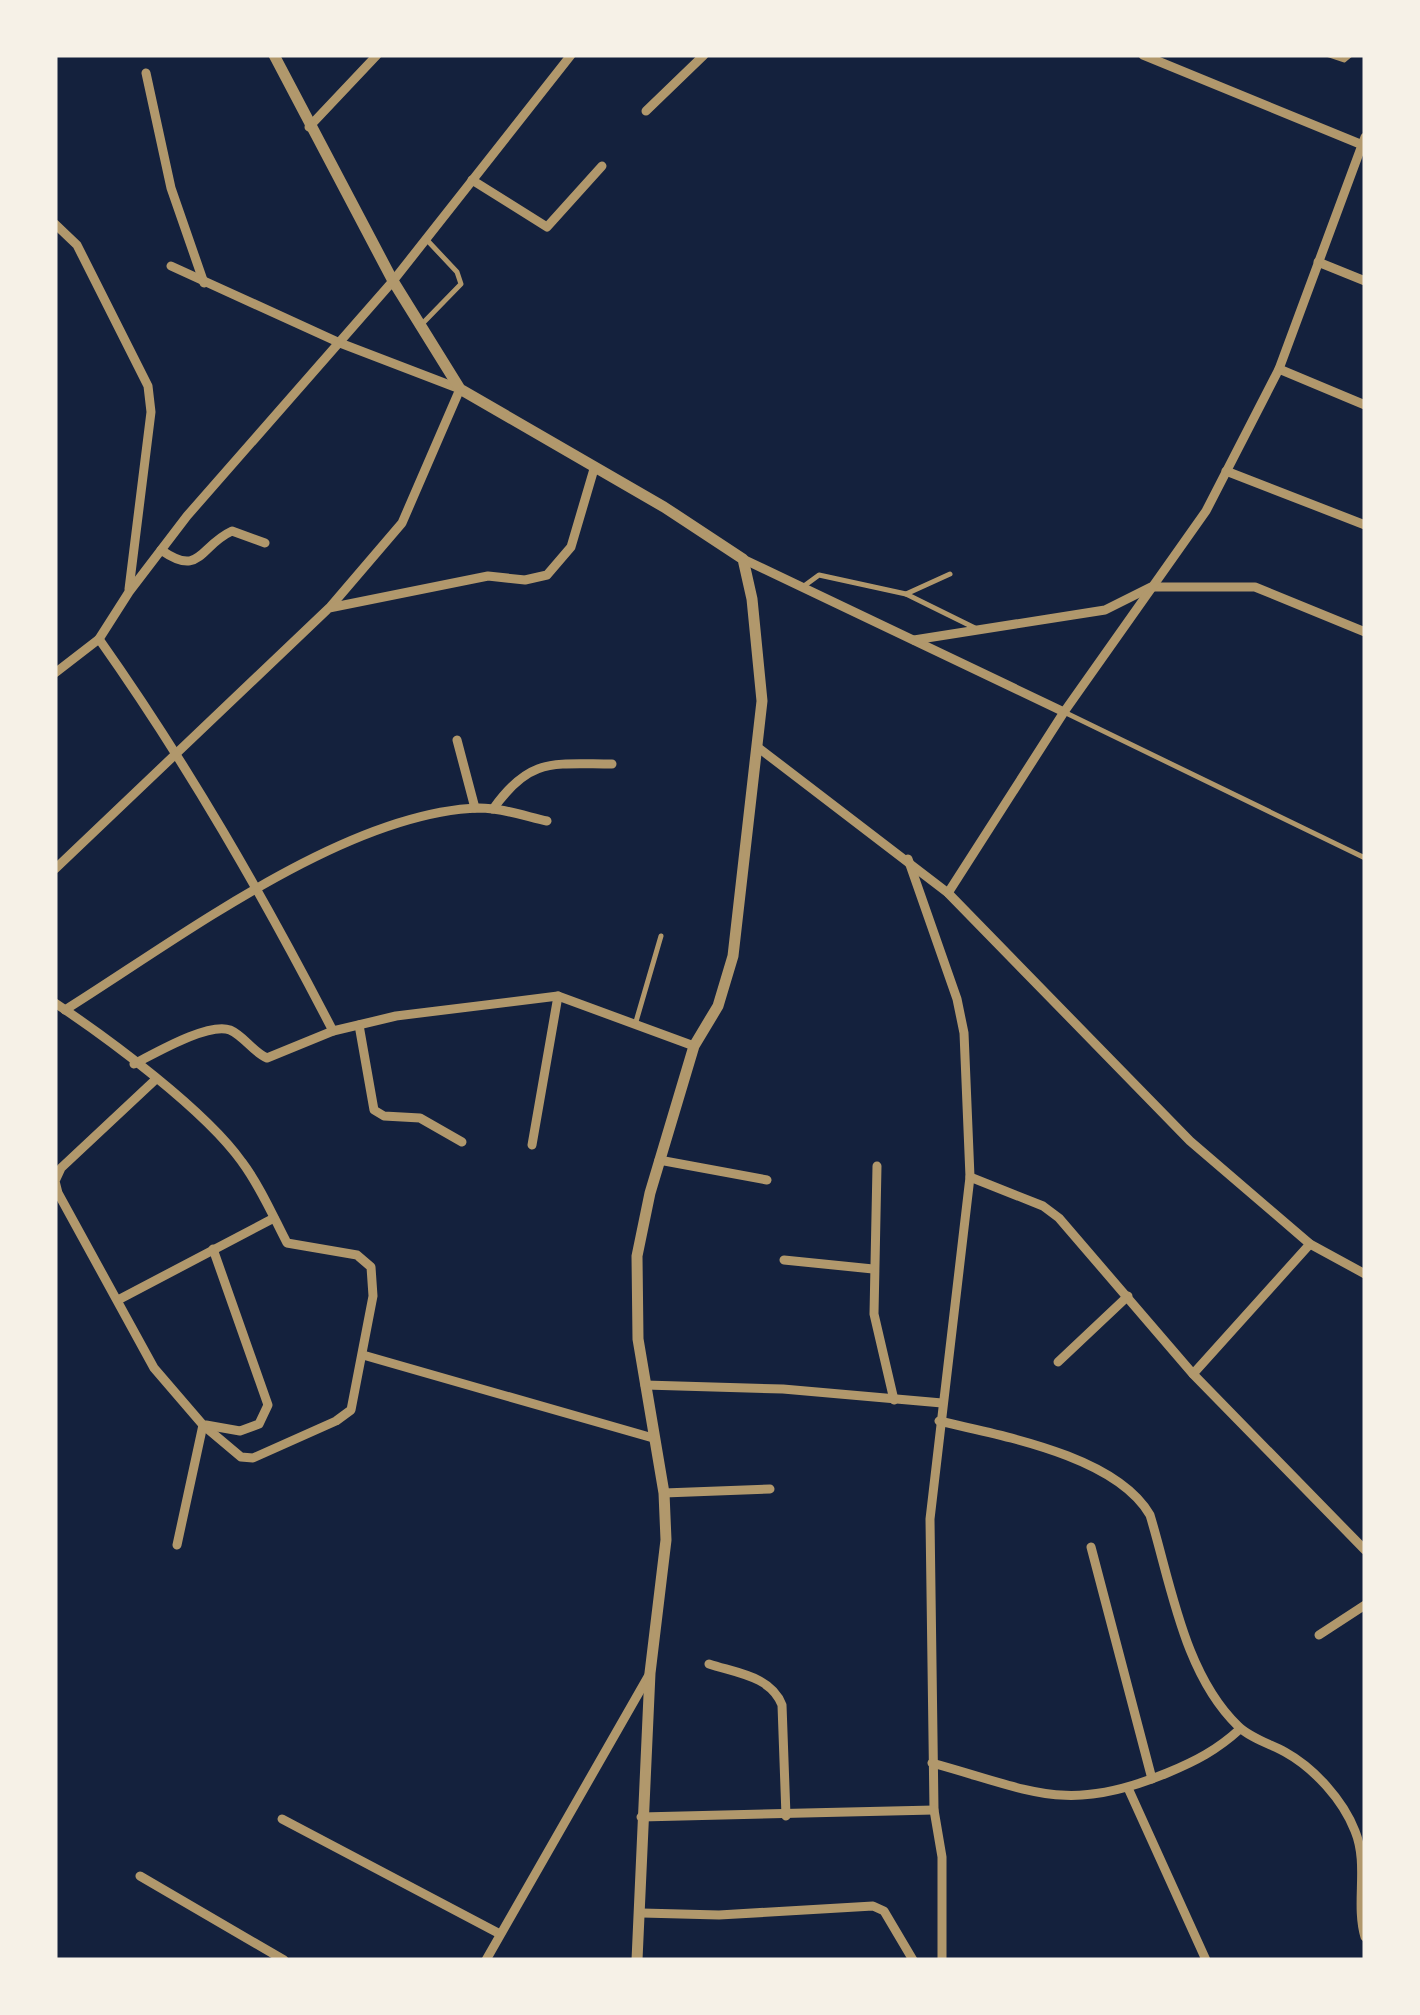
<svg xmlns="http://www.w3.org/2000/svg" width="1420" height="2015" viewBox="0 0 1420 2015" font-family="'Asap Condensed',sans-serif">
<rect width="100%" height="100%" fill="#14213d"/>
<g fill="none" stroke-linecap="round" stroke-linejoin="round">
<g stroke="#b1986c" stroke-width="5">
<path d="M 1329,55 L 1344,60 L 1350,55"/>
<path d="M 423,323 L 461,284 L 457,272 L 426,239"/>
<path d="M 804,586 L 819,575 L 906,594 L 950,574"/>
<path d="M 906,594 L 975,628"/>
<path d="M 1064,712 L 1365,858"/>
<path d="M 635,1025 L 661,936"/>
</g>
<g stroke="#b1986c" stroke-width="9">
<path d="M 1143,55 L 1365,146"/>
<path d="M 146,73 L 171,188 L 204,283"/>
<path d="M 646,111 L 704,55"/>
<path d="M 309,127 L 377,55"/>
<path d="M 472,180 L 547,227 L 602,166"/>
<path d="M 55,224 L 77,245 L 148,386 L 151,412 L 129,589"/>
<path d="M 1318,262 L 1365,281"/>
<path d="M 171,266 L 340,343 L 460,389 L 402,523 L 331,606"/>
<path d="M 1279,369 L 1365,405"/>
<path d="M 1226,471 L 1365,525"/>
<path d="M 161,550 C 201,578 199,546 232,531 L 265,543"/>
<path d="M 743,559 L 1064,712"/>
<path d="M 99,639 C 188,765 262,894 333,1031"/>
<path d="M 914,640 L 1105,610 L 1151,587 L 1255,587 L 1365,632"/>
<path d="M 55,673 L 99,639 L 129,592 L 187,516 L 393,281 L 571,55"/>
<path d="M 457,740 L 475,808"/>
<path d="M 760,749 L 948,893 L 1190,1141 L 1310,1244 L 1365,1274"/>
<path d="M 493,809 C 530,757 552,764 612,764"/>
<path d="M 908,859 L 957,999 L 964,1033 L 970,1177 L 930,1519 L 934,1810 L 942,1857 L 942,1960"/>
<path d="M 55,869 L 329,608 L 488,576 L 525,580 L 547,575 L 571,547 L 594,469"/>
<path d="M 948,893 L 1064,712 L 1206,511 L 1279,369 L 1365,137"/>
<path d="M 55,1003 C 109,1039 205,1110 242,1162 C 260,1186 273,1216 287,1243 L 357,1255 L 371,1267 L 373,1296 L 351,1410 L 336,1421 L 253,1458 L 241,1457 L 203,1425 L 154,1368 L 58,1193 L 55,1181 L 61,1168 L 155,1080"/>
<path d="M 65,1010 C 177,940 345,812 479,808 C 502,808 525,816 547,821"/>
<path d="M 359,1025 L 374,1110 L 384,1116 L 420,1118 L 462,1142"/>
<path d="M 134,1064 C 154,1054 208,1022 230,1030 C 244,1036 253,1052 267,1058 L 333,1031 L 396,1016 L 558,996 L 694,1046"/>
<path d="M 532,1145 L 558,996"/>
<path d="M 659,1160 L 767,1180"/>
<path d="M 877,1166 L 874,1314 L 894,1400"/>
<path d="M 970,1177 L 1043,1206 L 1059,1218 L 1193,1374 L 1365,1550"/>
<path d="M 784,1260 L 873,1269"/>
<path d="M 118,1300 L 274,1218"/>
<path d="M 363,1355 L 653,1438"/>
<path d="M 1058,1362 L 1128,1296"/>
<path d="M 1193,1374 L 1310,1244"/>
<path d="M 645,1385 L 783,1389 L 942,1403"/>
<path d="M 939,1421 C 1003,1436 1116,1456 1150,1515 C 1171,1584 1184,1674 1238,1726 C 1250,1738 1270,1744 1285,1752 C 1314,1768 1343,1800 1355,1831 C 1369,1865 1355,1903 1365,1937"/>
<path d="M 206,1425 L 240,1431 L 259,1424 L 268,1405 L 213,1249"/>
<path d="M 664,1493 L 770,1489"/>
<path d="M 177,1545 L 203,1425"/>
<path d="M 1091,1547 L 1152,1779"/>
<path d="M 1319,1635 L 1365,1605"/>
<path d="M 709,1664 C 736,1673 771,1676 782,1705 L 786,1816"/>
<path d="M 932,1763 C 1031,1790 1066,1815 1167,1773 C 1196,1761 1217,1750 1240,1729"/>
<path d="M 1128,1788 L 1206,1960"/>
<path d="M 641,1817 L 934,1810"/>
<path d="M 282,1819 L 500,1934"/>
<path d="M 140,1876 L 284,1960"/>
<path d="M 642,1913 L 719,1915 L 873,1906 L 884,1911 L 913,1960"/>
<path d="M 486,1960 L 649,1675"/>
</g>
<path stroke="#b1986c" stroke-width="11" d="M 274,55 L 393,281 L 460,389 L 664,507 L 743,559 L 752,599 L 762,701 L 733,956 L 718,1006 L 694,1046 L 650,1193 L 637,1256 L 638,1339 L 664,1493 L 666,1540 L 650,1673 L 637,1960"/>
</g>
<rect width="1420" height="2015" fill="none" stroke="#f6f1e7" stroke-width="115"/>
</svg>
